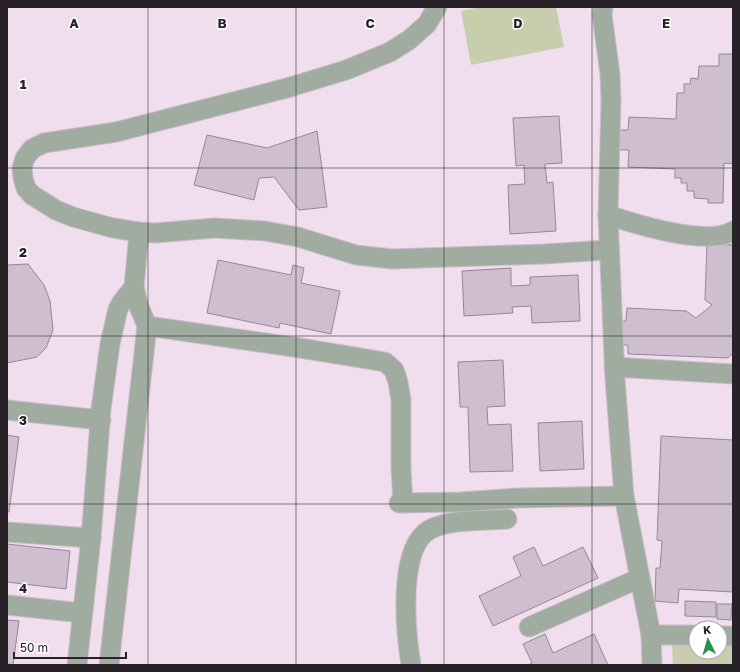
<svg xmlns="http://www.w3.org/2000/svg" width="740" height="672" viewBox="0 0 740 672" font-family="'Golos Text',sans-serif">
<rect width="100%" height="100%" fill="#f0deef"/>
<g fill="#c7ceae">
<path d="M 481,7 L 556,7 L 564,47 L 471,65 L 461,11 Z"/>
<path d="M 720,640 L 733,640 L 733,665 L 673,665 L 672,644 L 696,642 L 696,652 L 720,652 Z"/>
</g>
<g fill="#cebed0" stroke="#968798">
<path d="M 719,54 L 733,54 L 733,164 L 724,163 L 723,203 L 708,203 L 708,199 L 694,198 L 694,191 L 687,191 L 687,183 L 681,183 L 681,178 L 675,178 L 675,169 L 628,167 L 629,150 L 618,150 L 618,130 L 628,130 L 629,117 L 676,119 L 677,93 L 684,93 L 684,84 L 690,84 L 691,78 L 698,79 L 699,66 L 719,66 Z"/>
<path d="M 559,116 L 562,163 L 545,164 L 547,183 L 553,182 L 556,231 L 510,234 L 508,185 L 525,184 L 524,165 L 516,166 L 513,118 Z"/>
<path d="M 317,131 L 327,207 L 299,210 L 274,177 L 259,178 L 254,200 L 194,185 L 207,135 L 267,148 Z"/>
<path d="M 707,244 L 733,245 L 733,353 L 728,358 L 628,354 L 628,345 L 619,345 L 620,321 L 626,321 L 627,308 L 686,311 L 696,318 L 712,305 L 705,300 Z"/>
<path d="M 218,260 L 291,275 L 293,265 L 304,268 L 301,283 L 340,291 L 331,334 L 280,323 L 279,328 L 207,313 Z"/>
<path d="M 28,264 L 44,285 L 50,301 L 53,330 L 46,348 L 37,357 L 7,363 L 7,265 Z"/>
<path d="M 511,268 L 511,286 L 530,285 L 530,277 L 578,275 L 580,321 L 532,323 L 531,306 L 512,307 L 513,313 L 464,316 L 462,271 Z"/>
<path d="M 503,360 L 505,406 L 487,407 L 488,425 L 511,424 L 513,471 L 470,472 L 468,407 L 460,407 L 458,362 Z"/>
<path d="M 582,421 L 584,469 L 540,471 L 538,423 Z"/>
<path d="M 7,435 L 19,437 L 9,512 L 7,512 Z"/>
<path d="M 661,436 L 733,440 L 733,592 L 679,589 L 678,603 L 655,601 L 656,568 L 660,568 L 662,541 L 657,540 Z"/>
<path d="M 7,544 L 70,551 L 66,589 L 7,582 Z"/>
<path d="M 534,547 L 543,566 L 583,547 L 598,578 L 493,626 L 479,596 L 521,576 L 513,557 Z"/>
<path d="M 685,601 L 716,602 L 716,617 L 685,616 Z"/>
<path d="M 717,604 L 732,604 L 731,620 L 717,619 Z"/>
<path d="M 7,620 L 19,621 L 13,665 L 7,664 Z"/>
<path d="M 545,634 L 553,653 L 594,634 L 608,665 L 528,665 L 532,663 L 523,644 Z"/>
</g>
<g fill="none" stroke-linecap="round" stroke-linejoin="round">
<g stroke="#ccbccb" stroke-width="21">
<g id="minor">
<path d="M 437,7 L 427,24 L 409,40 L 390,52 L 346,70 L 287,88 L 116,132 L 44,143 L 32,149 L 25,158 L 22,168 L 23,178 L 26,188 L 32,195 L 56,210 L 73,217 L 113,228 L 139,232 L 155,233 L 215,228 L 265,231 L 298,237 L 356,255 L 392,259 L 544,254 L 608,250"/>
<path d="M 603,7 L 602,15 L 610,74 L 611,101 L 608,215 L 615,379 L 624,496 L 651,635 L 652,665"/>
<path d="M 608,215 C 635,224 707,247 733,231"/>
<path d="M 147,326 L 294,347 L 385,362 L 394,370 L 398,382 L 401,400 L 401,469 L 403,503"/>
<path d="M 614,367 L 733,374"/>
<path d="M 7,410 L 101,420"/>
<path d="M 399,503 L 461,502 L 517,498 L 624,496"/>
<path d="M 7,532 L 91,538"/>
<path d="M 7,605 L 82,613"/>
<path d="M 529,627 L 640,578"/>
<path d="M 651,635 L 696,635"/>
<path d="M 720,636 L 733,636"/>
<path d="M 77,665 L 91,538 L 101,409 L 110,344 L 118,309 L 122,302 L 134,287"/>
<path d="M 109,665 L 147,326 L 138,304 L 134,287 L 139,232"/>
<path d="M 411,665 C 406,634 397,549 429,530 C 448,519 484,521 507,519"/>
</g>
</g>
<use href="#minor" stroke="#a0ac9f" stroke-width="19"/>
</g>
<path fill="none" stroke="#282128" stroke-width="1" stroke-opacity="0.55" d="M 148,7 L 148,665M 296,7 L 296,665M 444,7 L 444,665M 592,7 L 592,665M 7,168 L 733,168M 7,336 L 733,336M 7,504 L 733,504"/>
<g font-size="13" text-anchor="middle" font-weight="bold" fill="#282128" stroke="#fff" stroke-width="3" stroke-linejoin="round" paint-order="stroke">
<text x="74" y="28">A</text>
<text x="222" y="28">B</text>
<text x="370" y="28">C</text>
<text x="518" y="28">D</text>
<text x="666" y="28">E</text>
<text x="23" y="89">1</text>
<text x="23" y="257">2</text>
<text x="23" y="425">3</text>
<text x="23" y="593">4</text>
</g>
<rect width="740" height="672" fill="none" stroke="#282128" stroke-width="16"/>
<g transform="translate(708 640) rotate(355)"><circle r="19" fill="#ffffff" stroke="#a9a6a9"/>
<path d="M0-3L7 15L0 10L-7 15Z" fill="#23934c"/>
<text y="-6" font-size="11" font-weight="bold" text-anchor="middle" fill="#282128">K</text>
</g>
<path d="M14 652v6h112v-6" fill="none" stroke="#282128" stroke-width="2"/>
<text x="20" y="652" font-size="12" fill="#282128" stroke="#ffffff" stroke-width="3" paint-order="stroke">50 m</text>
</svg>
